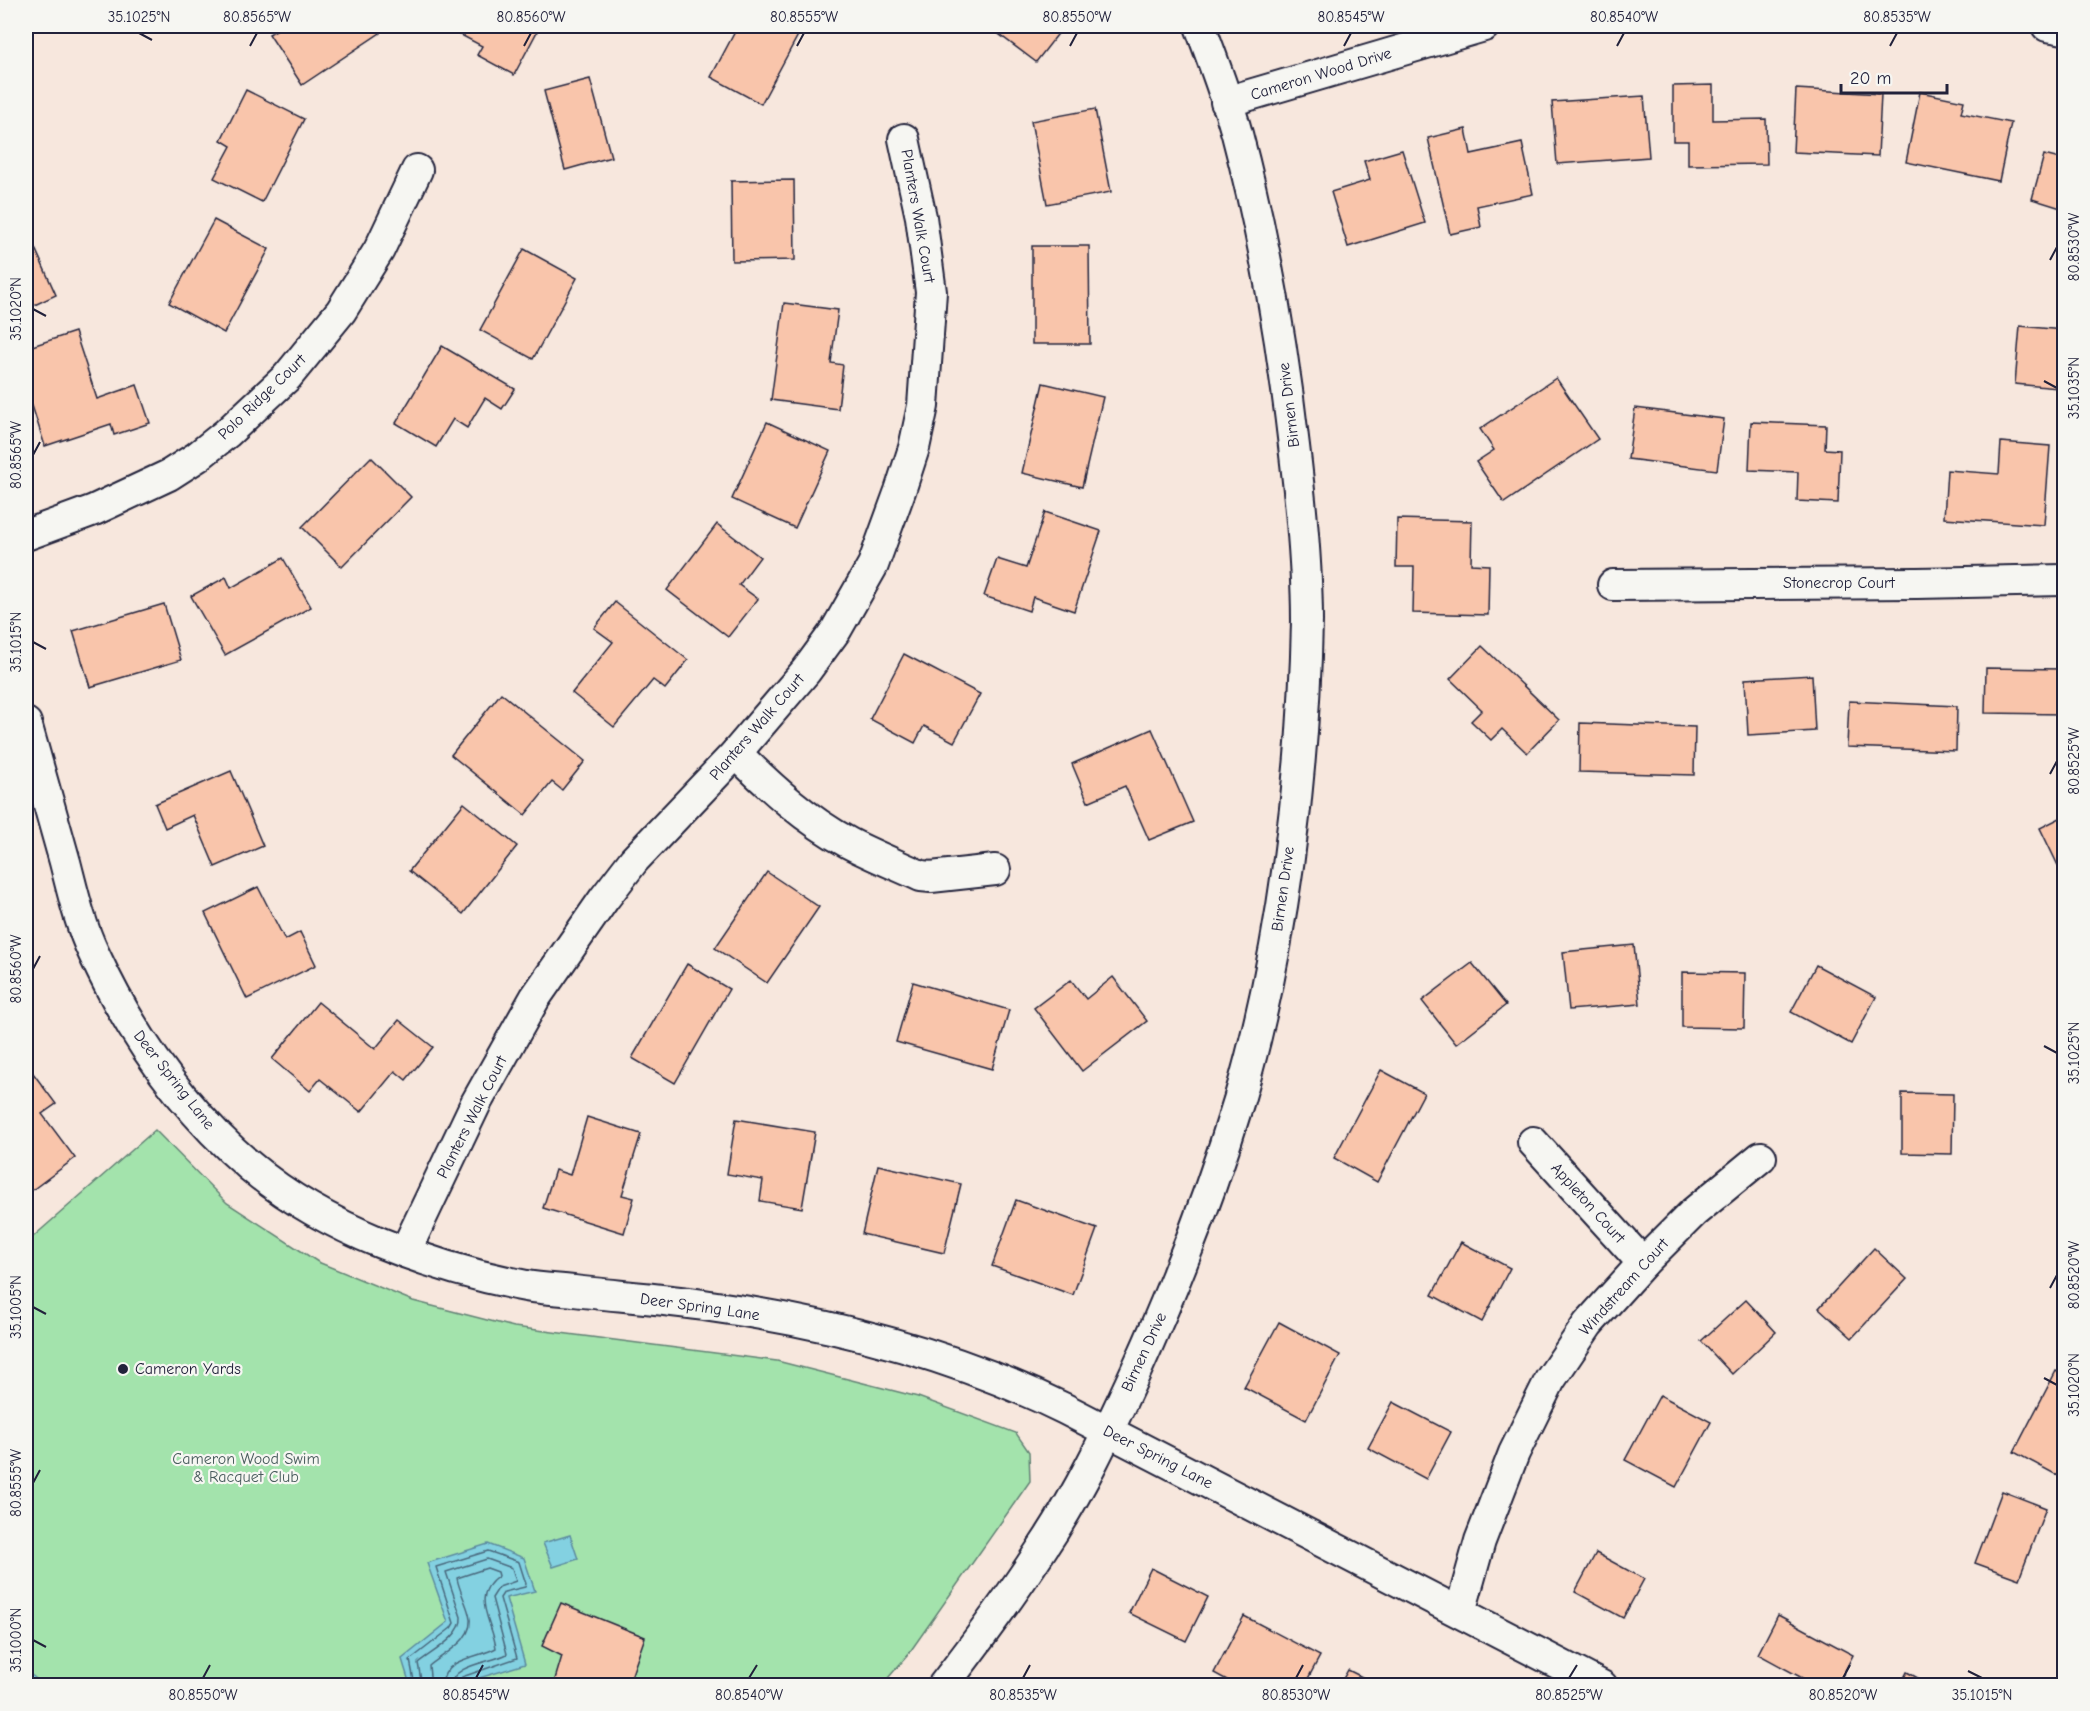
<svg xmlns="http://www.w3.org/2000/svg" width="2090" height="1711" viewBox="0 0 2090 1711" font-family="'Comic Neue',sans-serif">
<rect width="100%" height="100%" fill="#f7e7dd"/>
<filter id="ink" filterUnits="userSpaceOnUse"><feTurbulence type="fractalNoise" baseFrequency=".0167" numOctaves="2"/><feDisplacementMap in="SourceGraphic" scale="12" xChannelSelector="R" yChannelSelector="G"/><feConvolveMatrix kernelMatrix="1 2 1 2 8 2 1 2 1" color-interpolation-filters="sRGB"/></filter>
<g filter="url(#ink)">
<path fill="#a3e3ac" stroke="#628274" stroke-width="1.5" d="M 155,1130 L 227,1203 L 318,1262 L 413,1301 L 514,1327 L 777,1361 L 918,1397 L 1016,1433 L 1029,1452 L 1030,1481 L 907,1656 L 882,1685 L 26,1685 L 26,1243 Z"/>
<g fill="#83d1e1" stroke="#5c8b9f" stroke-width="1.5">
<path d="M 570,1535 L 578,1559 L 553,1567 L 543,1543 Z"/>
<path d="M 488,1544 L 524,1558 L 535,1591 L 506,1598 L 525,1664 L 456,1685 L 410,1685 L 402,1659 L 448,1622 L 427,1563 Z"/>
<path d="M 26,1671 L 44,1685 L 26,1685 Z"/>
</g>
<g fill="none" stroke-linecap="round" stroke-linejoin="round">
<g stroke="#49687d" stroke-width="1.5">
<path d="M 415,1686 L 410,1660 L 451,1628 L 454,1623 L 436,1567 L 488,1551 L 519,1562 L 526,1584 L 525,1587 L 504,1592 L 500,1598 L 517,1658 L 462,1677 L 459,1681 L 458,1686"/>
<path d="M 422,1686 L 418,1663 C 431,1652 463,1636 461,1617 L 446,1572 L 487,1559 L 512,1568 L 516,1581 L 499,1587 L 492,1598 L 507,1654 C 491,1663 452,1664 451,1686"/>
<path d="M 431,1686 L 429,1666 C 444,1653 477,1639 469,1614 C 466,1602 459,1590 457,1578 L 487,1568 L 498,1572 L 499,1576 C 469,1596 493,1622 496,1648 C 476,1659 443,1657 442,1686"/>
</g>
</g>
<g fill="#f9c5ab" stroke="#22223b" stroke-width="1.5">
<path d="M 283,26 L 375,26 L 380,33 L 302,85 L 269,34 Z"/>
<path d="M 444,26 L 540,26 L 514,75 L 477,55 L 482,46 Z"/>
<path d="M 738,26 L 803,26 L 761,104 L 711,77 Z"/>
<path d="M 988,26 L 1064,26 L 1036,62 Z"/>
<path d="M 590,79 L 611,157 L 565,170 L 544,91 Z"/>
<path d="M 1713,85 L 1713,120 L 1766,119 L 1767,164 L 1688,165 L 1688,141 L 1673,141 L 1673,86 Z"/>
<path d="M 1796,89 L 1881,94 L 1878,156 L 1793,152 Z"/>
<path d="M 246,90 L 304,119 L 262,202 L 214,178 L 231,146 L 221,140 Z"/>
<path d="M 1920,92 L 1964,101 L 1961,113 L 2011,123 L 1999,181 L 1906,162 Z"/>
<path d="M 1644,96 L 1649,157 L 1557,164 L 1552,102 Z"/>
<path d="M 1095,109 L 1111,192 L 1047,204 L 1031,121 Z"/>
<path d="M 1466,129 L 1471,154 L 1522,143 L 1533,194 L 1477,206 L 1481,227 L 1450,234 L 1428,138 Z"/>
<path d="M 1402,150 L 1425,223 L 1348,247 L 1331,192 L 1370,180 L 1364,161 Z"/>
<path d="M 2044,155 L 2064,160 L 2064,209 L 2032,199 Z"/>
<path d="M 794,180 L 795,260 L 732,261 L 731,181 Z"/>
<path d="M 214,220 L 269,249 L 224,333 L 169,303 Z"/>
<path d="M 26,228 L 56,295 L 26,309 Z"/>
<path d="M 1032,246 L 1089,246 L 1090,344 L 1032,344 Z"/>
<path d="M 524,249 L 577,278 L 533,359 L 480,330 Z"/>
<path d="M 784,303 L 838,310 L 831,363 L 843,365 L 838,409 L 771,400 Z"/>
<path d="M 2020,326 L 2063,330 L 2058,388 L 2015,384 Z"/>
<path d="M 75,332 L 97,399 L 137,385 L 150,423 L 114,435 L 111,424 L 45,446 L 26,387 L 26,348 Z"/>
<path d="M 442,346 L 515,389 L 502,409 L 485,398 L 467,428 L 453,419 L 436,447 L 396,423 Z"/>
<path d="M 1556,378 L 1598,439 L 1504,503 L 1476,462 L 1494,450 L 1480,429 Z"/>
<path d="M 1043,383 L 1103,397 L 1082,487 L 1022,473 Z"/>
<path d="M 1635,408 L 1724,419 L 1717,470 L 1628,459 Z"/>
<path d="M 767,422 L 830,451 L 795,528 L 732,499 Z"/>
<path d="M 1751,422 L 1826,425 L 1825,449 L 1840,450 L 1838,503 L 1797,501 L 1798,472 L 1749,470 Z"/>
<path d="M 2001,442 L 2050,446 L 2044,525 L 1944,518 L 1947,470 L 1999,474 Z"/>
<path d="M 371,457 L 411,497 L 342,567 L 302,527 Z"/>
<path d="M 1045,512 L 1101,531 L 1074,611 L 1033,597 L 1029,611 L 984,596 L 997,559 L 1026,568 Z"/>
<path d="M 1397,519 L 1472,521 L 1471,564 L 1489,565 L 1488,615 L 1413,613 L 1414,567 L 1396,567 Z"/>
<path d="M 717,524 L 760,557 L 739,585 L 758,599 L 728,637 L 667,590 Z"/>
<path d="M 283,558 L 311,607 L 225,655 L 191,596 L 226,577 L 231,588 Z"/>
<path d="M 615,602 L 688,660 L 665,689 L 653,680 L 614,727 L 572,693 L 613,642 L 594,628 Z"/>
<path d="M 164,604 L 181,660 L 90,687 L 73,631 Z"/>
<path d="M 1482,646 L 1559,720 L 1527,753 L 1502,729 L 1491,740 L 1471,721 L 1482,710 L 1450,679 Z"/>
<path d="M 904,654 L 980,694 L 954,742 L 924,726 L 915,743 L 870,719 Z"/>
<path d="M 1986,668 L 2064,669 L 2064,714 L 1985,713 Z"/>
<path d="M 1812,675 L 1815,731 L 1748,735 L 1745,679 Z"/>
<path d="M 501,693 L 585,761 L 562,790 L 552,782 L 525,815 L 451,755 Z"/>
<path d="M 1849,701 L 1957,706 L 1956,751 L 1847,747 Z"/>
<path d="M 1580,723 L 1695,727 L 1694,775 L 1579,772 Z"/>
<path d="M 1152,729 L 1193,822 L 1149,840 L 1125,786 L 1088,802 L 1072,764 Z"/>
<path d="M 231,771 L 263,846 L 215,867 L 193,815 L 165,828 L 155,804 Z"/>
<path d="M 464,803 L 517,846 L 463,914 L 409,871 Z"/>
<path d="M 2064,816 L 2064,878 L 2040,828 Z"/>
<path d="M 767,872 L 819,907 L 767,983 L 715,948 Z"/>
<path d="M 258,887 L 285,940 L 300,932 L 316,965 L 247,999 L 205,913 Z"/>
<path d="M 1634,945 L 1640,1004 L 1569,1010 L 1563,952 Z"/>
<path d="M 1472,963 L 1506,1005 L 1456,1044 L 1422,1001 Z"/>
<path d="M 687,964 L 729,989 L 675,1083 L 632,1058 Z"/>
<path d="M 1816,965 L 1876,997 L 1851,1044 L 1791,1012 Z"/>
<path d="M 1682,972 L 1745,973 L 1744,1028 L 1682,1027 Z"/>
<path d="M 1113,977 L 1147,1021 L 1082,1071 L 1034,1008 L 1071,980 L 1086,999 Z"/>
<path d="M 913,982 L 1009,1010 L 992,1069 L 896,1042 Z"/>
<path d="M 318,1002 L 375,1049 L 399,1020 L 433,1047 L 406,1080 L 395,1071 L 361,1112 L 320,1079 L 310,1091 L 272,1059 Z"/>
<path d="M 27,1065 L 56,1104 L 42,1114 L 75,1158 L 31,1191 L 26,1184 L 26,1067 Z"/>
<path d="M 1381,1070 L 1424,1093 L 1377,1182 L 1334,1158 Z"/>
<path d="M 1902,1093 L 1953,1094 L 1952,1154 L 1902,1153 Z"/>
<path d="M 587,1117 L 641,1134 L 622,1195 L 634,1198 L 624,1233 L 543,1208 L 555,1170 L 570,1175 Z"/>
<path d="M 736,1119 L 815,1132 L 802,1208 L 760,1201 L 763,1180 L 727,1174 Z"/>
<path d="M 878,1165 L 961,1184 L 944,1253 L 862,1234 Z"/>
<path d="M 1016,1200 L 1097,1229 L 1073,1295 L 992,1266 Z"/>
<path d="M 1461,1242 L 1510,1268 L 1482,1322 L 1432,1295 Z"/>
<path d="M 1874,1248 L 1907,1279 L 1852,1338 L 1819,1308 Z"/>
<path d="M 1746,1300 L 1776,1332 L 1732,1374 L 1701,1341 Z"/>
<path d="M 1279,1322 L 1340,1355 L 1306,1420 L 1244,1387 Z"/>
<path d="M 2056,1371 L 2064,1375 L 2064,1479 L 2014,1452 Z"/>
<path d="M 1660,1395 L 1711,1422 L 1676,1487 L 1625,1460 Z"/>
<path d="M 1393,1402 L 1451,1432 L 1426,1479 L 1368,1448 Z"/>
<path d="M 2002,1491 L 2046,1508 L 2019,1579 L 1975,1563 Z"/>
<path d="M 1596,1553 L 1644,1579 L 1623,1618 L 1575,1592 Z"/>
<path d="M 1151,1568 L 1208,1597 L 1186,1641 L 1129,1613 Z"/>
<path d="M 561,1603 L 645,1637 L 628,1686 L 553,1686 L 562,1656 L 542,1646 Z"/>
<path d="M 1778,1615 L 1853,1655 L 1837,1686 L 1817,1686 L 1758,1654 Z"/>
<path d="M 1244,1616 L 1320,1656 L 1304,1686 L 1238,1686 L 1214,1673 Z"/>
<path d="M 1348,1670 L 1378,1685 L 1377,1686 L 1339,1686 Z"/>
<path d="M 1907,1672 L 1932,1686 L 1900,1686 Z"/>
</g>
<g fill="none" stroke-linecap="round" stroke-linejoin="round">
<g stroke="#22223b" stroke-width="34">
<g id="minor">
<path d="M 2047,26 L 2064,29"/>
<path d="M 1226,102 L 1484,26"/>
<path d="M 26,535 L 94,510 L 169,475 L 197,457 L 227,433 L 287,377 L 341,311 L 379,250 L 417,170"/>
<path d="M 1613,585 L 1917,583 L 2064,580"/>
<path d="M 26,723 C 39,770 52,816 65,862 C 73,893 80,925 94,954 C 131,1034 183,1109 251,1167 C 324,1229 433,1268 526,1286 C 542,1289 558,1289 574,1291 C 619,1296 665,1299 710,1306 C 832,1323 954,1354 1065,1409 L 1602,1686"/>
<path d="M 736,753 C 770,787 806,820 849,843 C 872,855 897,865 921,876 L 931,877 L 995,870"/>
<path d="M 1533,1142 L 1643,1263"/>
<path d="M 405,1252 L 476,1103 L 535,998 L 604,899 L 634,860 L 736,753 L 806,671 L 836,630 L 873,565 L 900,491 L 914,448 L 923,406 L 931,292 L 921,217 L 904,139"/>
<path d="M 1460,1612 L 1480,1541 L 1514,1453 L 1550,1380 L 1588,1324 L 1643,1263 L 1694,1212 L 1761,1157"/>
<path d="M 943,1686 C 977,1642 1011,1596 1041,1550 C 1079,1494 1108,1432 1136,1371 C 1176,1283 1211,1193 1239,1100 C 1283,950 1304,777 1307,621 C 1307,563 1301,504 1294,446 C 1282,341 1264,236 1237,134 C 1227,97 1213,61 1200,26"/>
</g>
</g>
<use href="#minor" stroke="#f6f6f2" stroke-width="30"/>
</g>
</g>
<path fill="none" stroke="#22223b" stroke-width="2" d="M 139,33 L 152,40M 250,46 L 257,33M 524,46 L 531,33M 797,46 L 804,33M 1070,46 L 1077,33M 1344,46 L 1351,33M 1617,46 L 1624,33M 1890,46 L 1897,33M 2050,260 L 2057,247M 33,309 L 46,316M 2044,381 L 2057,388M 33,455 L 40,442M 33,642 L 46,649M 2050,774 L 2057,761M 33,969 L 40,956M 2044,1046 L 2057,1053M 2050,1288 L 2057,1275M 33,1307 L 46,1314M 2044,1378 L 2057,1385M 33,1483 L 40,1470M 33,1640 L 46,1647M 1968,1671 L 1982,1678M 203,1678 L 210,1665M 476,1678 L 483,1665M 749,1678 L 757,1665M 1023,1678 L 1030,1665M 1296,1678 L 1303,1665M 1569,1678 L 1577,1665M 1843,1678 L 1850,1665"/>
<circle fill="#22223b" stroke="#f6f6f2" stroke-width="2" cx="123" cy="1369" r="6"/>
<g text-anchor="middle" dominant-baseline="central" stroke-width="4.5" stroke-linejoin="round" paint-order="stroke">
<g font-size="16" fill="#22223b" stroke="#f6f6f2">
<text transform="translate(1321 74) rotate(-17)">Cameron Wood Drive</text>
<text transform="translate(918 216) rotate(80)">Planters Walk Court</text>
<text transform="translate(262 397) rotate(-44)">Polo Ridge Court</text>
<text transform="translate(1289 405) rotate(-97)">Birnen Drive</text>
<text x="1839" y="583">Stonecrop Court</text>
<text transform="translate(757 727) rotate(-49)">Planters Walk Court</text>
<text transform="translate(1283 889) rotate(-82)">Birnen Drive</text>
<text transform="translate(174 1080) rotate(52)">Deer Spring Lane</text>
<text transform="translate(472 1117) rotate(-63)">Planters Walk Court</text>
<text transform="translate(1588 1203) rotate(48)">Appleton Court</text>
<text transform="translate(1624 1287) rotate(-48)">Windstream Court</text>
<text transform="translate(700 1307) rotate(8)">Deer Spring Lane</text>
<text transform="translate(1144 1352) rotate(-65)">Birnen Drive</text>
<text transform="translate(1158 1457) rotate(27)">Deer Spring Lane</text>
</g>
<g font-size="16" fill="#22223b" stroke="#f6f6f2" text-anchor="start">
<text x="135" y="1369">Cameron Yards</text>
</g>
<g font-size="16" fill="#495c5d" stroke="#f6f6f2">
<text x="246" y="1459">Cameron Wood Swim<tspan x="246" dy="18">&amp; Racquet Club</tspan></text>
</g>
</g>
<rect width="2090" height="1711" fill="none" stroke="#f6f6f2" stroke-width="66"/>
<path d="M1841 84v9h106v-9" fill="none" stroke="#22223b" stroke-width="3"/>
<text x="1850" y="84" font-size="18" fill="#22223b" stroke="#f6f6f2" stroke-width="4.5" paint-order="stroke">20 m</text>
<rect x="33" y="33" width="2024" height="1645" fill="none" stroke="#22223b" stroke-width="2"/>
<g font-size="15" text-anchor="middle" fill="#22223b">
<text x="139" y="22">35.1025°N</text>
<text x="257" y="22">80.8565°W</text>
<text x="531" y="22">80.8560°W</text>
<text x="804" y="22">80.8555°W</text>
<text x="1077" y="22">80.8550°W</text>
<text x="1351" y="22">80.8545°W</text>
<text x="1624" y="22">80.8540°W</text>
<text x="1897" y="22">80.8535°W</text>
<text transform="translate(2074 247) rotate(-90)" y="5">80.8530°W</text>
<text transform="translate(16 309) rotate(-90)" y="5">35.1020°N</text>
<text transform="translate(2074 388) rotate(-90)" y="5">35.1035°N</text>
<text transform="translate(16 455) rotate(-90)" y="5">80.8565°W</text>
<text transform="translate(16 642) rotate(-90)" y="5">35.1015°N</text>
<text transform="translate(2074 761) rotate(-90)" y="5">80.8525°W</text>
<text transform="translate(16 969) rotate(-90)" y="5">80.8560°W</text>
<text transform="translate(2074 1053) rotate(-90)" y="5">35.1025°N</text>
<text transform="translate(2074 1275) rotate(-90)" y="5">80.8520°W</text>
<text transform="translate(16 1307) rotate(-90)" y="5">35.1005°N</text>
<text transform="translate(2074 1385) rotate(-90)" y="5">35.1020°N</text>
<text transform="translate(16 1483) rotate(-90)" y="5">80.8555°W</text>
<text transform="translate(16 1640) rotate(-90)" y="5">35.1000°N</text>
<text x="203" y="1700">80.8550°W</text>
<text x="476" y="1700">80.8545°W</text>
<text x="749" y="1700">80.8540°W</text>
<text x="1023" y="1700">80.8535°W</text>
<text x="1296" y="1700">80.8530°W</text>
<text x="1569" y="1700">80.8525°W</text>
<text x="1843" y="1700">80.8520°W</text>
<text x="1982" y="1700">35.1015°N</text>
</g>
</svg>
